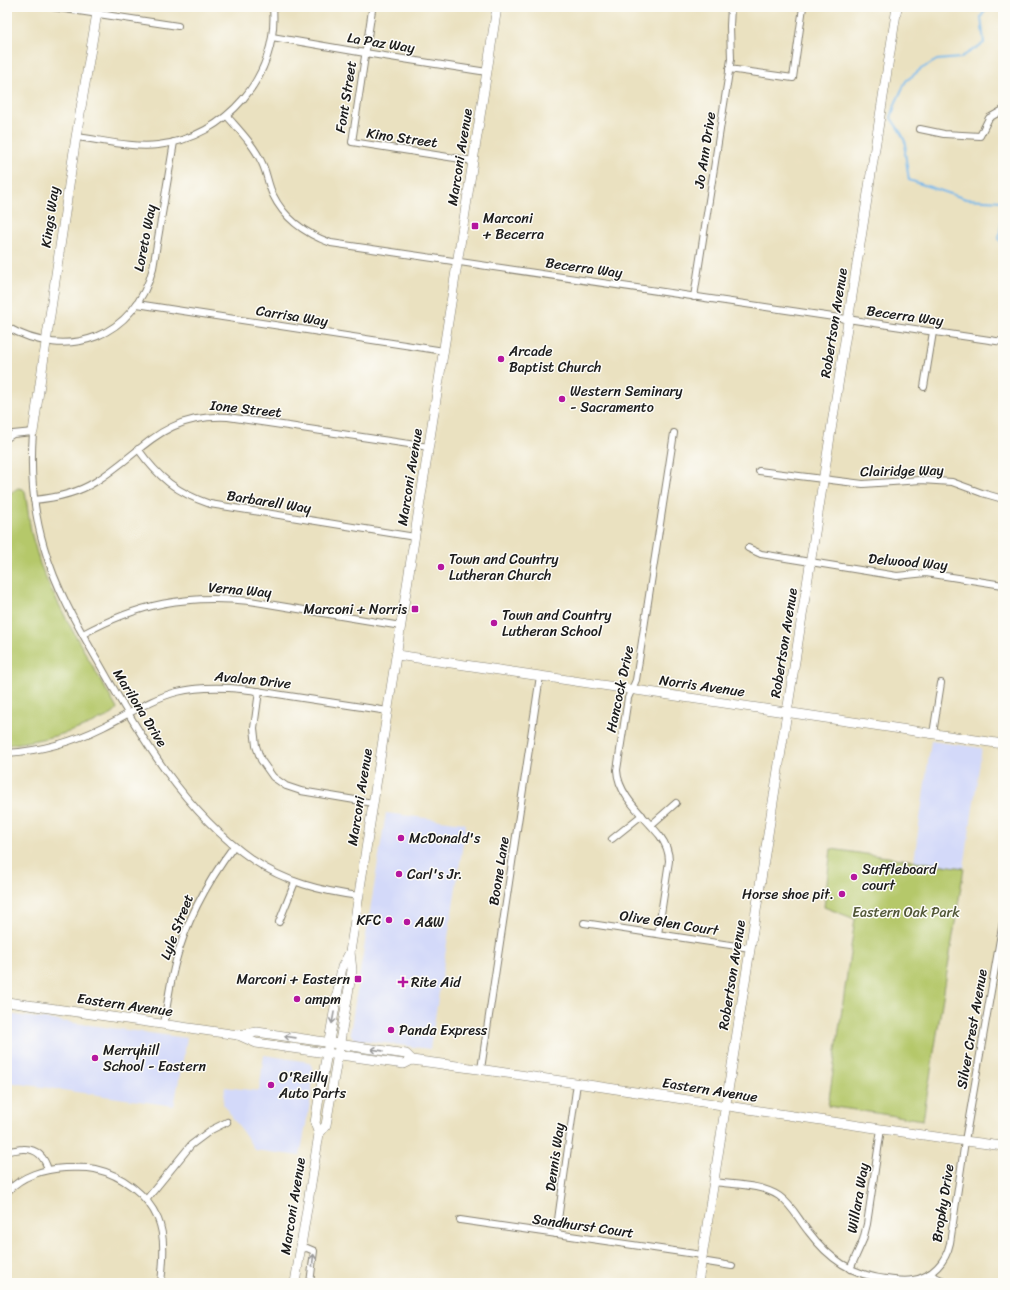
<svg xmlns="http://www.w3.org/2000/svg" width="1010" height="1290" viewBox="0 0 1010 1290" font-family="Sriracha,sans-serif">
<rect width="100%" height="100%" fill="#fdfcf7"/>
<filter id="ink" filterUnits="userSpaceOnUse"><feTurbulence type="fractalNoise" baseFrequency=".025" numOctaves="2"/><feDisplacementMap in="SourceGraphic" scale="8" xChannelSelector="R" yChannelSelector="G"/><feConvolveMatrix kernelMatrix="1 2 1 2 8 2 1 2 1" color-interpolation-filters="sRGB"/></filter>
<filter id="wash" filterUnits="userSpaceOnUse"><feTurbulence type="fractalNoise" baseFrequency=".012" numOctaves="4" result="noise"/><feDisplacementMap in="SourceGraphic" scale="16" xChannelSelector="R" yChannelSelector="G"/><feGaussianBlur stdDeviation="0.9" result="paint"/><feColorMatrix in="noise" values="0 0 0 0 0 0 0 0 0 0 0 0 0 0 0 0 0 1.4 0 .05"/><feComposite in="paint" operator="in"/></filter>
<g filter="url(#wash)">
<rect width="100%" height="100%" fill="#eae1c0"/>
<g fill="#d3d9f9">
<path d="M 931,741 L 982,748 L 964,868 L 914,861 Z"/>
<path d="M 386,813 L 464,823 L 466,825 L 430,1049 L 354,1039 L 350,1033 Z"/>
<path d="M 7,1014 L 187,1038 L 174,1106 L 7,1082 Z"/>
<path d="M 264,1055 L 309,1062 L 312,1067 L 312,1093 L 300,1156 L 255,1150 L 223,1104 L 225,1087 L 259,1091 Z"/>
</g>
<g fill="#b5c86b" stroke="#687244">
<path d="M 18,488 L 23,489 L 25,491 L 31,532 L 40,564 L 48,583 L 70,626 L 117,709 C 114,715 108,716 102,719 C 71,734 41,740 7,745 L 7,492 L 9,494 Z"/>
<path d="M 831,849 L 964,868 L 923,1120 L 828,1106 L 855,919 L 824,907 Z"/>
</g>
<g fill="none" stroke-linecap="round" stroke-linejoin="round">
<g stroke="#76b8eb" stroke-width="2">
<path d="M 987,7 L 981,17 L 984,43 L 960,58 L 937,60 L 921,69 L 906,81 L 896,102 L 891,118 L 901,133 L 906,144 L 905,153 L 909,180 L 966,199 L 1003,201"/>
<path d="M 1003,214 L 999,239 L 1003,245"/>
</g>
</g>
</g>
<g filter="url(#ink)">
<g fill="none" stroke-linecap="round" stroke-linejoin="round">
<g stroke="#837e6e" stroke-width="8">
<g id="street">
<path d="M 52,7 L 178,26"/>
<path d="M 371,7 L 372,10 L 352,142 L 474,161"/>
<path d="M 272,37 L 365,53 L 487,72"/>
<path d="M 729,69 L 793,78 L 803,7"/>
<path d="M 227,116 C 239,130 254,145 262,163 C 267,173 268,185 273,195 C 285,220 306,234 331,243 L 1003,342"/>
<path d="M 920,129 L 944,134 L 980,136 L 989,118 L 1003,110"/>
<path d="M 76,137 C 102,140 131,148 158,145 C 226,137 279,76 273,7"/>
<path d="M 694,297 L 731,59 L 730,26 L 731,7"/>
<path d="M 137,304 L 444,351"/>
<path d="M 7,327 C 68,362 135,337 153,268 L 174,142"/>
<path d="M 924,387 L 933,332"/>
<path d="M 7,438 L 13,434 L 33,432 C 30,471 33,510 44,547 C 56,589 77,625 99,663 C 139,734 184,812 253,860 C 285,882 321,891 359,896"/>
<path d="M 138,449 C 158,477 177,493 210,504 L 415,537"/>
<path d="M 759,471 L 863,484 L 921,480 L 952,482 L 982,493 L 1003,499"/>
<path d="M 34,500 C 55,498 76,494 95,482 C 145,451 161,414 228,417 L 429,447"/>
<path d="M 748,548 L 761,554 L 897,576 L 926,573 L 1003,585"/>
<path d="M 83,634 C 138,604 186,594 250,601 L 401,626"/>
<path d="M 259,691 L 254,728 L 256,746 L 261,760 L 273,777 L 286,786 L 301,791 L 373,803"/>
<path d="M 933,734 L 941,683"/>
<path d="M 7,753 C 40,751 73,742 103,727 C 128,715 150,699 177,692 C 215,683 251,690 289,696 C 322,701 355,706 388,711"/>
<path d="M 651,825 L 676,803"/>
<path d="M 612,839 L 642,815"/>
<path d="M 279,922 L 295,882"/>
<path d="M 584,923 L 750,948"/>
<path d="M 658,934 L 669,861 C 669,851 666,844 660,836 C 645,817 618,796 617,770 L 628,698 L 636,680 L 674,433"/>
<path d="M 164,1025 C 167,1004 170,984 175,964 C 186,920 208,881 234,846"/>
<path d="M 481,1069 L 540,676"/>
<path d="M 7,1151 C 13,1151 18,1149 23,1149 C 37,1148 45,1158 48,1170"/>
<path d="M 7,1181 L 10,1189"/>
<path d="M 714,1182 C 735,1185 761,1184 779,1196 C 793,1206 798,1219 808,1231 C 829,1259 852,1275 886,1279 C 895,1280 904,1282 913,1280 C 932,1277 946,1262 950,1243 L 965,1141 L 1003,922"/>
<path d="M 7,1192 C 21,1176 44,1169 65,1168 C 75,1168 85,1167 95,1169 C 122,1175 147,1194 158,1219 C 166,1238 163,1263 161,1283"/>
<path d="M 146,1200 L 191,1145 L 211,1130 L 227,1122"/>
<path d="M 460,1220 L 702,1255"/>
<path d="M 556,1234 L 577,1083"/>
<path d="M 301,1249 L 307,1248 L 314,1251 L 310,1283"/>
<path d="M 701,1261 L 732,1266"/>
<path d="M 850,1269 L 863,1240 L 867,1224 L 881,1129"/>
<path d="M 929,1274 L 948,1283"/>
</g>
</g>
<g stroke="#837e6e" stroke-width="10">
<g id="secondary">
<path d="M 33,432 L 76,137 L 98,7"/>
<path d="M 397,655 L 1003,744"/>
<path d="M 7,1002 L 238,1035 L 256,1043 L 404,1064 L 412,1060 C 610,1086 806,1120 1003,1146"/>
<path d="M 238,1035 L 257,1032 L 406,1054 L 412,1060"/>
<path d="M 319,1134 L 315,1123 L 318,1104 L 342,967 L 350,952"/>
<path d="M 295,1283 L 319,1134 L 326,1125 L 352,970 L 350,952 L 497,7"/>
<path d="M 698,1283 L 897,7"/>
</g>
</g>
<use href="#street" stroke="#fff" stroke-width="6"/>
<use href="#secondary" stroke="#fff" stroke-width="9"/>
</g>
<defs><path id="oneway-shaft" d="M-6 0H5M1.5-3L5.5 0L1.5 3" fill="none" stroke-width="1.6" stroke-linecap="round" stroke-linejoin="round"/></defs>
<g stroke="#999">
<use href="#oneway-shaft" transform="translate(333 1018) rotate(100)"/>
<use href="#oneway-shaft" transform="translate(290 1037) rotate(-172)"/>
<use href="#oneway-shaft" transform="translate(377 1050) rotate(-172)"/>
<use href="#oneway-shaft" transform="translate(313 1260) rotate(-84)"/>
</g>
</g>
<g fill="#b5179e" stroke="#fdfcf7" stroke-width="1.5">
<rect x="471" y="222" width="8" height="8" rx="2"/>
<circle cx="501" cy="359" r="4"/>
<circle cx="562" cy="399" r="4"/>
<circle cx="441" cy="567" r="4"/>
<rect x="411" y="605" width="8" height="8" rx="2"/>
<circle cx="494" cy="623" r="4"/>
<circle cx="401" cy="838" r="4"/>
<circle cx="399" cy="874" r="4"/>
<circle cx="854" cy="877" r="4"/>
<circle cx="842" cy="894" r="4"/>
<circle cx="389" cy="920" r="4"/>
<circle cx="407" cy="922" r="4"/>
<rect x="354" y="975" width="8" height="8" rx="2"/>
<path d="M401 976h4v4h4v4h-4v4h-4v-4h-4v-4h4z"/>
<circle cx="297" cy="999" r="4"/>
<circle cx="391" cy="1030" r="4"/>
<circle cx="95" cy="1058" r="4"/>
<circle cx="271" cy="1085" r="4"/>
</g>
<g text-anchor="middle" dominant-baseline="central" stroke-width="3" stroke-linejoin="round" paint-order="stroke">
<g font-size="14" fill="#1c1c1c" stroke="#fdfcf7">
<text transform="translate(381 43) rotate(9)">La Paz Way</text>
<text transform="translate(346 97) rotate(-81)">Font Street</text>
<text transform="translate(402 138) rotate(8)">Kino Street</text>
<text transform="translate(705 150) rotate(-81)">Jo Ann Drive</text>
<text transform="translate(460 157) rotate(-81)">Marconi Avenue</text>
<text transform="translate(50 217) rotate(-82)">Kings Way</text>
<text transform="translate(145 238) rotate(-79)">Loreto Way</text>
<text transform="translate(584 268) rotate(8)">Becerra Way</text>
<text transform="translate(292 316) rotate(9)">Carrisa Way</text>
<text transform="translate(905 316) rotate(8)">Becerra Way</text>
<text transform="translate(834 323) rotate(-81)">Robertson Avenue</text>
<text transform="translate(246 409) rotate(6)">Ione Street</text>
<text transform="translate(902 471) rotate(-1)">Clairidge Way</text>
<text transform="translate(410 477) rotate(-81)">Marconi Avenue</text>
<text transform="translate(269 502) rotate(9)">Barbarell Way</text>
<text transform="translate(908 562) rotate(5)">Delwood Way</text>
<text transform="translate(240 590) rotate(5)">Verna Way</text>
<text transform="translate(784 643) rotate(-81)">Robertson Avenue</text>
<text transform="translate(253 680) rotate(6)">Avalon Drive</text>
<text transform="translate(702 686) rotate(8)">Norris Avenue</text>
<text transform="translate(620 689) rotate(-78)">Hancock Drive</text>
<text transform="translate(140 708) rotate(58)">Marilona Drive</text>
<text transform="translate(360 797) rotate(-81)">Marconi Avenue</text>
<text transform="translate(499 871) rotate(-81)">Boone Lane</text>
<text transform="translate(669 923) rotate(9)">Olive Glen Court</text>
<text transform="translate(177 927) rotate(-69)">Lyle Street</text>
<text transform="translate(732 975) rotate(-81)">Robertson Avenue</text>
<text transform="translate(125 1005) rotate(8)">Eastern Avenue</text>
<text transform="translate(972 1029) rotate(-80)">Silver Crest Avenue</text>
<text transform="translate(710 1090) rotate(9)">Eastern Avenue</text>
<text transform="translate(555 1157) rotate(-82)">Dennis Way</text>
<text transform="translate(858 1198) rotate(-80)">Willara Way</text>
<text transform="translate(943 1203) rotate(-81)">Brophy Drive</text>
<text transform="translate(293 1206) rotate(-81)">Marconi Avenue</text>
<text transform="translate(583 1226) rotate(8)">Sandhurst Court</text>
</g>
<g font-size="14" fill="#1c1c1c" stroke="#fdfcf7" text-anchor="start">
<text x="483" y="218">Marconi<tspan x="483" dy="16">+ Becerra</tspan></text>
<text x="509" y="351">Arcade<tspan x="509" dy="16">Baptist Church</tspan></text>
<text x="570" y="391">Western Seminary<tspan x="570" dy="16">- Sacramento</tspan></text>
<text x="449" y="559">Town and Country<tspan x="449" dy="16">Lutheran Church</tspan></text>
<text x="407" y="609" text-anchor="end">Marconi + Norris</text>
<text x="502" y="615">Town and Country<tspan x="502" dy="16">Lutheran School</tspan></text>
<text x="409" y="838">McDonald's</text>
<text x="862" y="869">Suffleboard<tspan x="862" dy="16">court</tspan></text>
<text x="407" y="874">Carl's Jr.</text>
<text x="834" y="894" text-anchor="end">Horse shoe pit.</text>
<text x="381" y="920" text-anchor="end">KFC</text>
<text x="415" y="922">A&amp;W</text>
<text x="350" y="979" text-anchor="end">Marconi + Eastern</text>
<text x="411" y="982">Rite Aid</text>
<text x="305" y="999">ampm</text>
<text x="399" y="1030">Panda Express</text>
<text x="103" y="1050">Merryhill<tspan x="103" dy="16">School - Eastern</tspan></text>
<text x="279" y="1077">O'Reilly<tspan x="279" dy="16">Auto Parts</tspan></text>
</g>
<g font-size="14" fill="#525838" stroke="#fdfcf7">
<text x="906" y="912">Eastern Oak Park</text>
</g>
</g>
<rect width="1010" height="1290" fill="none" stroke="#fdfcf7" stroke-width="24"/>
</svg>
